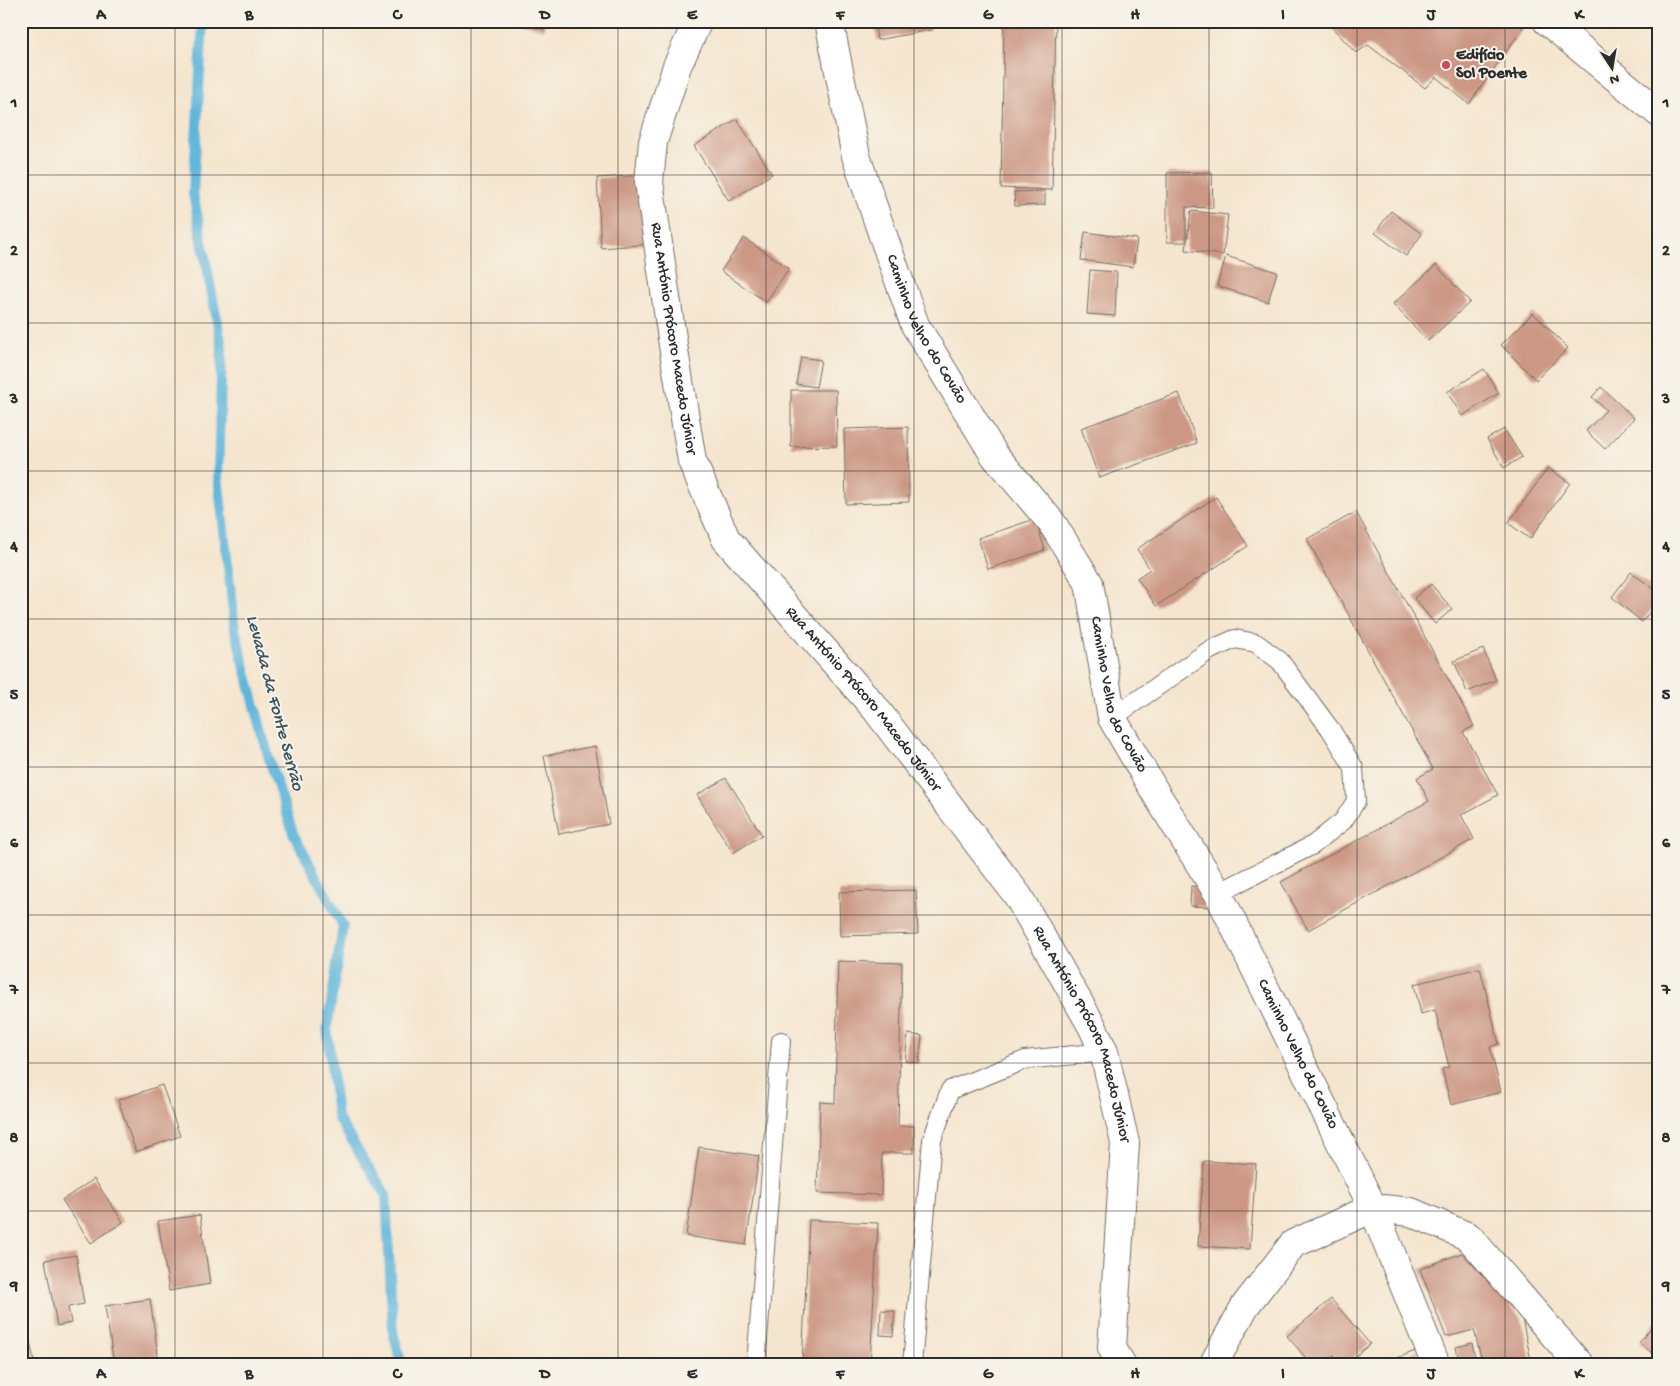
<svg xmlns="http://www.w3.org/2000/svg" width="1680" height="1386" viewBox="0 0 1680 1386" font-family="'Gochi Hand',sans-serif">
<rect width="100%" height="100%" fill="#f7f3e8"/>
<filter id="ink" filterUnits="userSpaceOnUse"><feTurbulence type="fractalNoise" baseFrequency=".02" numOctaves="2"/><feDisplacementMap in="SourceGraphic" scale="10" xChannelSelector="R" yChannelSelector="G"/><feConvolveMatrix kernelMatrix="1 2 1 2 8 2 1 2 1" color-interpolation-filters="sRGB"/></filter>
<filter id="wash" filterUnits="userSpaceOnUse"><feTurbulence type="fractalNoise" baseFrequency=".0096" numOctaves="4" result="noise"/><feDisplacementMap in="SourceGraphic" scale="20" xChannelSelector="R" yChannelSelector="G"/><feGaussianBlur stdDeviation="1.12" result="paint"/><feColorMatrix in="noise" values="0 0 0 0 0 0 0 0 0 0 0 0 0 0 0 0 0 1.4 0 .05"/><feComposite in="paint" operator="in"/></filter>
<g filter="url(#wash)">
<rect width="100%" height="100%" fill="#f5e5ce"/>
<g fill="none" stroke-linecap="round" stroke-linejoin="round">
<path stroke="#5eb6db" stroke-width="10" d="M 203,21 L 193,193 L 222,347 L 218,476 L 235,630 L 269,759 L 293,833 L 343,926 L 327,1029 L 337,1117 L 386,1195 L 393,1332 L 402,1365"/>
</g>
<g id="blocks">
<g fill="#cc9885">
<path d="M 512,21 L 546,21 L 544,30 Z"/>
<path d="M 874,21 L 930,21 L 931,30 L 877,40 Z"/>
<path d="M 1004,21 L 1056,21 L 1052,190 L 1001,188 Z"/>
<path d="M 1326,21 L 1514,21 L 1523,28 L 1469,104 L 1436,77 L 1425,88 L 1368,45 L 1356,53 Z"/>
<path d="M 737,119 L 772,174 L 729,201 L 694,146 Z"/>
<path d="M 1212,172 L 1213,208 L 1186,207 L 1186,242 L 1167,242 L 1167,173 Z"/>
<path d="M 647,175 L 652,244 L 601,248 L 597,178 Z"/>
<path d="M 1045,191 L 1045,205 L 1015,206 L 1014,192 Z"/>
<path d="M 1191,211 L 1228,215 L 1223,255 L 1186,250 Z"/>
<path d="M 1391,211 L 1422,234 L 1406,256 L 1375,233 Z"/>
<path d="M 1085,232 L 1137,239 L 1133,267 L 1081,260 Z"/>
<path d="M 744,238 L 789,268 L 766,302 L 721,271 Z"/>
<path d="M 1226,256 L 1277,272 L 1268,302 L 1217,286 Z"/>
<path d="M 1436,265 L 1470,302 L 1428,341 L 1393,304 Z"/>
<path d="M 1090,270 L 1117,272 L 1115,316 L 1087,314 Z"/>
<path d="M 1533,313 L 1568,348 L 1536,380 L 1501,345 Z"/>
<path d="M 801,357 L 821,360 L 816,387 L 796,384 Z"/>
<path d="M 1484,369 L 1499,393 L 1462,416 L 1447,392 Z"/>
<path d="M 1601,387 L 1634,418 L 1605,449 L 1586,431 L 1606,410 L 1592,397 Z"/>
<path d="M 791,390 L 836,390 L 837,446 L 791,447 Z"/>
<path d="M 1179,393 L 1197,443 L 1099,478 L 1081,428 Z"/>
<path d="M 908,427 L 909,502 L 846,504 L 844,429 Z"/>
<path d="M 1504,429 L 1522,457 L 1504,468 L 1487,439 Z"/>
<path d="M 1548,468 L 1570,483 L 1530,539 L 1508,523 Z"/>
<path d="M 1216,497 L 1248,546 L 1156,606 L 1137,578 L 1150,569 L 1137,549 Z"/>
<path d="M 1356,512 L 1474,726 L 1463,732 L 1498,795 L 1461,815 L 1474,839 L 1308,930 L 1281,882 L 1429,801 L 1417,778 L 1433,769 L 1307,539 Z"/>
<path d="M 1035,519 L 1045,550 L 988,569 L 978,538 Z"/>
<path d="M 1631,572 L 1659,593 L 1659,600 L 1642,622 L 1612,597 Z"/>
<path d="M 1431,584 L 1452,609 L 1435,624 L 1414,598 Z"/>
<path d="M 1483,649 L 1496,680 L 1467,692 L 1454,661 Z"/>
<path d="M 595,746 L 609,824 L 559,834 L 544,756 Z"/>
<path d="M 726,778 L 762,835 L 733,853 L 697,795 Z"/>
<path d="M 1191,886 L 1211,887 L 1210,907 L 1190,906 Z"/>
<path d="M 916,890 L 918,934 L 840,936 L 839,892 Z"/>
<path d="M 838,961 L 902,963 L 898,1126 L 914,1126 L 914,1153 L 882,1153 L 881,1195 L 817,1193 L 820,1102 L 835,1103 Z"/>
<path d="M 1480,968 L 1499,1044 L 1490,1047 L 1501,1092 L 1451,1105 L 1442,1069 L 1449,1067 L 1435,1010 L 1421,1014 L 1414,984 Z"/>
<path d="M 908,1034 L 922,1036 L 919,1063 L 905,1061 Z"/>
<path d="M 162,1085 L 180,1136 L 136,1152 L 118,1100 Z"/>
<path d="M 699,1147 L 759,1156 L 746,1245 L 686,1236 Z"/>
<path d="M 1204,1161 L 1256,1164 L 1250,1249 L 1198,1246 Z"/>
<path d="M 94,1179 L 123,1222 L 91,1243 L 62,1200 Z"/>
<path d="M 200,1215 L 210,1284 L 169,1291 L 158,1221 Z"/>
<path d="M 809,1220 L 878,1223 L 870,1365 L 802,1365 Z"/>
<path d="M 1462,1253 L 1522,1319 L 1532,1365 L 1483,1365 L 1474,1330 L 1446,1337 L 1420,1269 Z"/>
<path d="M 76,1255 L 84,1304 L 68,1307 L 71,1323 L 57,1326 L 45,1260 Z"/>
<path d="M 150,1299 L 159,1362 L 138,1365 L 114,1365 L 105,1306 Z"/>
<path d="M 1331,1299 L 1370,1344 L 1345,1365 L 1342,1365 L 1334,1355 L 1323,1365 L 1312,1365 L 1287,1336 Z"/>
<path d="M 881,1310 L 895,1311 L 893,1336 L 880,1335 Z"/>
<path d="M 1656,1321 L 1659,1324 L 1659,1358 L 1639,1343 Z"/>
<path d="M 27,1328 L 35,1365 L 21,1365 L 21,1329 Z"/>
<path d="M 1472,1343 L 1476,1362 L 1460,1365 L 1456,1347 Z"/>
<path d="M 1418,1350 L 1423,1365 L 1379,1365 Z"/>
</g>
</g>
</g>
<g filter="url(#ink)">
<use href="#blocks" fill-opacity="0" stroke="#726c64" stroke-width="1"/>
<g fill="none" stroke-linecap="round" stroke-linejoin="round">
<g stroke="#726c64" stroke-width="20">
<g id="service">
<path d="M 1112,718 L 1210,650 L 1235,639 L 1256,643 L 1280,661 L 1331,730 L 1354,768 L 1356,801 L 1343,821 L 1313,845 L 1218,893"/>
<path d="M 756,1365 L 781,1041"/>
<path d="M 912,1365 L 932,1140 L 950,1090 L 1025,1060 L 1104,1052"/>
</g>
</g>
<g stroke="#726c64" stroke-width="30">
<g id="minor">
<path id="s1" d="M 829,21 L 856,156 L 882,233 L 915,325 L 995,456 L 1052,523 L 1089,583 L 1112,718 L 1158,797 L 1218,893 L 1373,1208 L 1436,1365"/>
<path d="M 1547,21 L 1659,113"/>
</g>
</g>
<g stroke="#726c64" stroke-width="30">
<g id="tertiary">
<path id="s2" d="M 698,21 L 677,66 L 653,142 L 649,182 L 673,345 L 692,461 L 726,539 L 875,708 L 1018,896 L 1092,1026 L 1104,1052 L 1125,1143 L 1112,1348 L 1122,1365"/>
<path d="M 1213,1365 L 1245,1306 L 1293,1244 L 1373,1208 L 1411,1212 L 1469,1237 L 1580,1365"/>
</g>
</g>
<use href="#service" stroke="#fff" stroke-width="18"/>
<use href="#minor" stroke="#fff" stroke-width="28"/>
<use href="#tertiary" stroke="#fff" stroke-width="28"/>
</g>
</g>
<path fill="none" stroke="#2b2b2b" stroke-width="1" stroke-opacity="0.55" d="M 175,21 L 175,1365M 323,21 L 323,1365M 471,21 L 471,1365M 618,21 L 618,1365M 766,21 L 766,1365M 914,21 L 914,1365M 1062,21 L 1062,1365M 1209,21 L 1209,1365M 1357,21 L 1357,1365M 1505,21 L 1505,1365M 21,175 L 1659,175M 21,323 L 1659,323M 21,471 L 1659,471M 21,619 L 1659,619M 21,767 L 1659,767M 21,915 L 1659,915M 21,1063 L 1659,1063M 21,1211 L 1659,1211"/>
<circle fill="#d1495b" stroke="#f7f3e8" stroke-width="2" cx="1446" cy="65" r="5"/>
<g text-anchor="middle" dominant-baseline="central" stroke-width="4" stroke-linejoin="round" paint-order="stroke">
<g font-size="16" font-weight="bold" fill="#2b2b2b" stroke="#f7f3e8" text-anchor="start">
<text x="1456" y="56">Edifício<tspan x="1456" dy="18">Sol Poente</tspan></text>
</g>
<g font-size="16" fill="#2b2b2b" stroke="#f7f3e8">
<text stroke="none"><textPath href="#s1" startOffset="325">Caminho Velho do Covão</textPath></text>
<text stroke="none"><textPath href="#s2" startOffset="328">Rua António Prócoro Macedo Júnior</textPath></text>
<text stroke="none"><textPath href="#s1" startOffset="745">Caminho Velho do Covão</textPath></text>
<text stroke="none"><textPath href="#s2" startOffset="748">Rua António Prócoro Macedo Júnior</textPath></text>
<text stroke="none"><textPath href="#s2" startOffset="1152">Rua António Prócoro Macedo Júnior</textPath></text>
<text stroke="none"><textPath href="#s1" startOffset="1150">Caminho Velho do Covão</textPath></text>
</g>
<g font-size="18" font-style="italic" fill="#3a5560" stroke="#f7f3e8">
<text transform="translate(274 703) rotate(75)">Levada da Fonte Serrão</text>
</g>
</g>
<rect width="1680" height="1386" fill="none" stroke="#f7f3e8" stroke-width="55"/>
<g transform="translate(1612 68) rotate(168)" stroke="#f7f3e8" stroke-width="4" paint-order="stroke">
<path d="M0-4L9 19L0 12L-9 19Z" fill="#2b2b2b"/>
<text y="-8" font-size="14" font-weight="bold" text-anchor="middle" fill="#2b2b2b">N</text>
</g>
<rect x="28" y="28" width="1624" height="1330" fill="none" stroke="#2b2b2b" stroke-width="2"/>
<g font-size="16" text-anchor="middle" font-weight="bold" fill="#2b2b2b">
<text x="101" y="19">A</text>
<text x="249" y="19">B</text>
<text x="397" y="19">C</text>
<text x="545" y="19">D</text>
<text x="692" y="19">E</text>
<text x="840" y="19">F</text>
<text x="988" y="19">G</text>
<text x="1135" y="19">H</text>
<text x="1283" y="19">I</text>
<text x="1431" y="19">J</text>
<text x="1579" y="19">K</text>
<text x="14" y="107">1</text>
<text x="1666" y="107">1</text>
<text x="14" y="255">2</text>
<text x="1666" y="255">2</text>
<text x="14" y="403">3</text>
<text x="1666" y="403">3</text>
<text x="14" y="551">4</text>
<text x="1666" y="551">4</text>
<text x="14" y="699">5</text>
<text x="1666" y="699">5</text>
<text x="14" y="847">6</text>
<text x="1666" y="847">6</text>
<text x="14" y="994">7</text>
<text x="1666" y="994">7</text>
<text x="14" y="1142">8</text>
<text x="1666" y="1142">8</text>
<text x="14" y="1290">9</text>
<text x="1666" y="1290">9</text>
<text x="101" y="1378">A</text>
<text x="249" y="1378">B</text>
<text x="397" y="1378">C</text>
<text x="545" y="1378">D</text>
<text x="692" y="1378">E</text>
<text x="840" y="1378">F</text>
<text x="988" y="1378">G</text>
<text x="1135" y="1378">H</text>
<text x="1283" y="1378">I</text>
<text x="1431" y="1378">J</text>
<text x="1579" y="1378">K</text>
</g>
</svg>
